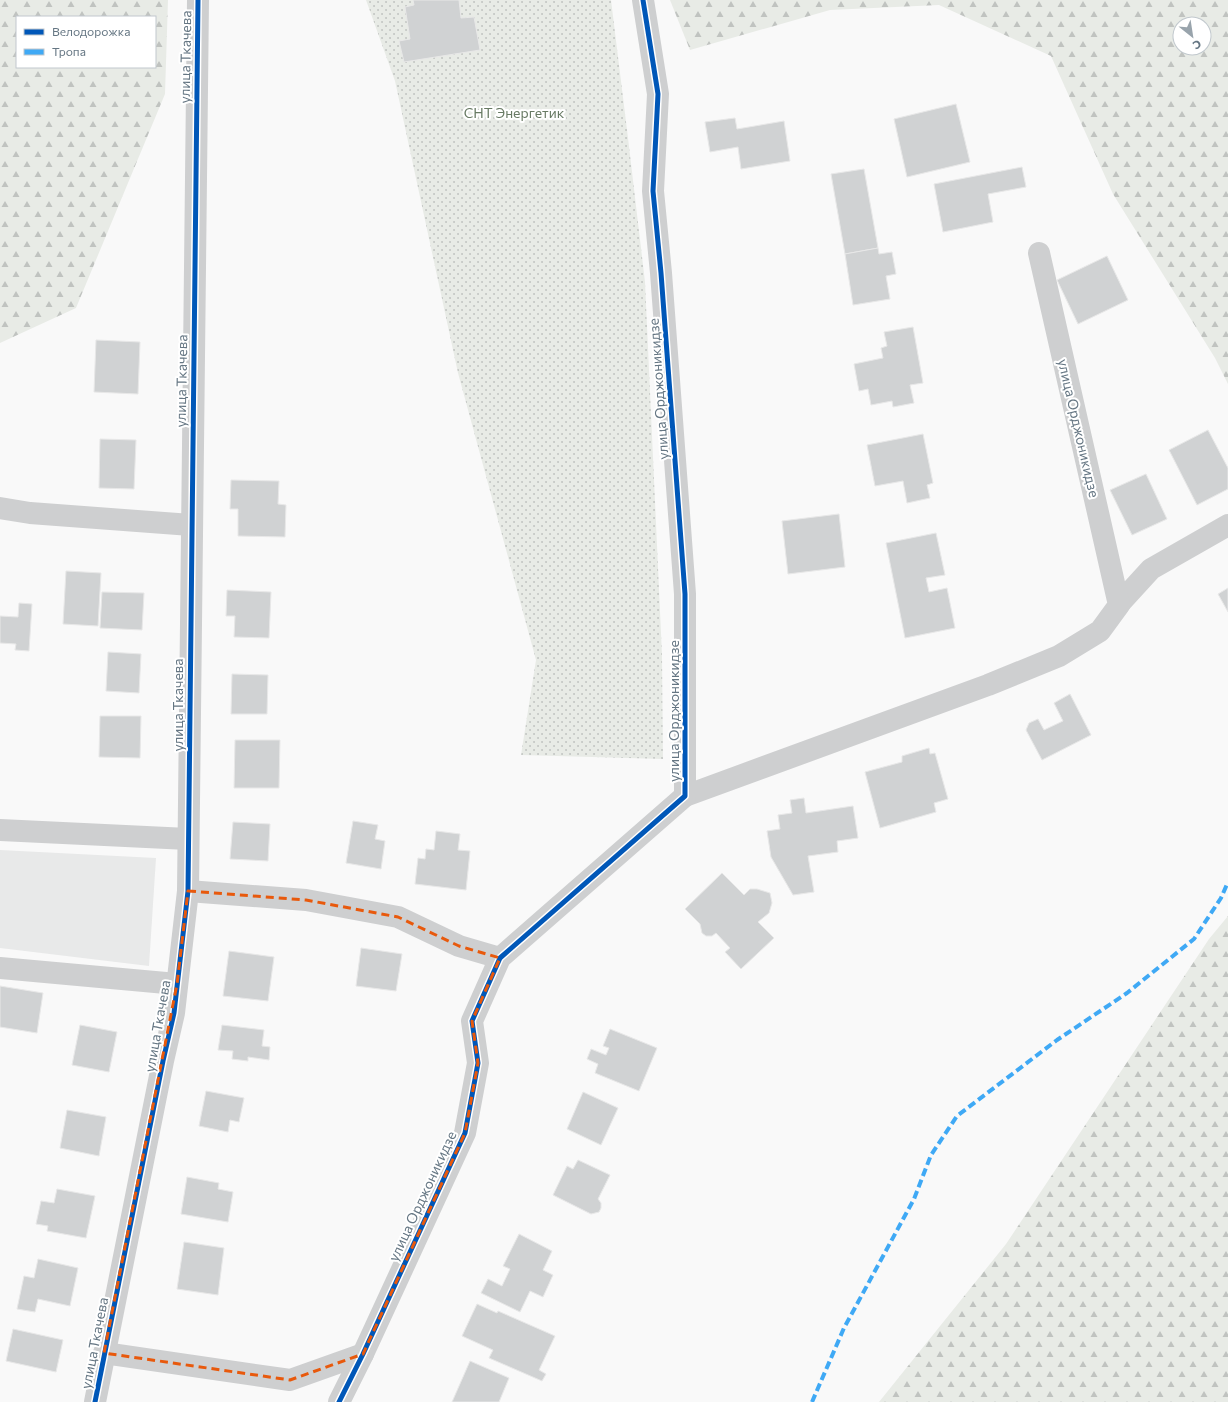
<svg xmlns="http://www.w3.org/2000/svg" width="1228" height="1402" viewBox="0 0 1228 1402" font-family="Commissioner,sans-serif">
<defs>
<pattern id="forest-firs" width="22" height="20" patternUnits="userSpaceOnUse"><rect width="22" height="20" fill="#e8ebe6"/><path d="M5 1l3.5 6h-7zM16 11l3.5 6h-7z" fill="#c0c3c0"/></pattern>
<pattern id="garden-dots" width="8" height="8" patternUnits="userSpaceOnUse"><rect width="8" height="8" fill="#e8ebe6"/><path d="M2 2h.1M6 6h.1" fill="none" stroke="#c0c3c0" stroke-width="1.8" stroke-linecap="round"/></pattern>
</defs>
<rect width="100%" height="100%" fill="#f9f9f9"/>
<path fill="#e8e9e9" d="M 0,850 L 156,858 L 149,966 L 0,948 Z"/>
<g fill="url(#forest-firs)" fill-rule="evenodd">
<path d="M 0,0 L 168,0 L 165,94 L 76,308 L 0,343 ZM 17,17 L 155,17 L 155,67 L 17,67 Z"/>
<path d="M 670,0 L 1228,0 L 1228,384 L 1215,358 L 1113,194 L 1051,56 L 939,5 L 830,10 L 690,50 ZM 1180,24 L 1204,24 L 1204,48 L 1180,48 Z"/>
<path d="M 1228,916 L 1228,1402 L 879,1402 L 1006,1244 L 1209,939 Z"/>
</g>
<path fill="url(#garden-dots)" d="M 366,0 L 611,0 L 628,138 L 645,282 L 662,655 L 663,759 L 521,755 L 536,660 L 458,373 L 395,81 Z"/>
<g fill="#d0d2d3" stroke="#e8e8e8">
<path d="M 413,0 L 459,0 L 461,18 L 474,17 L 480,50 L 404,62 L 399,41 L 410,39 L 405,7 L 414,5 Z"/>
<path d="M 956,104 L 970,162 L 907,177 L 894,119 Z"/>
<path d="M 735,118 L 737,129 L 784,121 L 790,161 L 741,169 L 738,147 L 710,152 L 705,122 Z"/>
<path d="M 1022,167 L 1026,187 L 988,194 L 993,222 L 943,232 L 934,184 Z"/>
<path d="M 864,169 L 878,248 L 845,254 L 831,174 Z"/>
<path d="M 878,248 L 879,254 L 892,252 L 896,274 L 886,276 L 890,299 L 853,305 L 845,254 Z"/>
<path d="M 1107,256 L 1128,300 L 1078,324 L 1057,280 Z"/>
<path d="M 913,327 L 923,383 L 910,385 L 914,403 L 893,407 L 892,401 L 871,405 L 868,389 L 859,391 L 854,364 L 883,358 L 881,348 L 887,346 L 884,332 Z"/>
<path d="M 96,340 L 140,342 L 138,394 L 94,392 Z"/>
<path d="M 1208,430 L 1228,468 L 1228,489 L 1197,505 L 1169,450 Z"/>
<path d="M 923,434 L 933,483 L 927,485 L 930,498 L 907,503 L 903,481 L 875,486 L 867,445 Z"/>
<path d="M 100,439 L 136,440 L 134,489 L 99,488 Z"/>
<path d="M 1146,474 L 1167,519 L 1132,535 L 1110,490 Z"/>
<path d="M 231,480 L 279,481 L 278,504 L 286,505 L 285,537 L 238,536 L 238,509 L 230,509 Z"/>
<path d="M 839,514 L 845,567 L 788,574 L 782,521 Z"/>
<path d="M 936,533 L 945,575 L 926,578 L 929,592 L 947,588 L 955,628 L 905,638 L 886,543 Z"/>
<path d="M 66,571 L 101,573 L 98,626 L 63,624 Z"/>
<path d="M 1228,588 L 1228,612 L 1218,594 Z"/>
<path d="M 227,590 L 271,592 L 269,638 L 234,637 L 235,616 L 226,616 Z"/>
<path d="M 102,592 L 144,593 L 142,630 L 100,628 Z"/>
<path d="M 19,603 L 32,604 L 29,651 L 15,650 L 16,644 L 0,643 L 0,616 L 18,617 Z"/>
<path d="M 108,652 L 141,654 L 139,693 L 106,691 Z"/>
<path d="M 232,674 L 268,675 L 267,714 L 231,714 Z"/>
<path d="M 1070,694 L 1091,735 L 1042,760 L 1026,730 L 1029,723 L 1038,719 L 1044,730 L 1063,721 L 1054,703 Z"/>
<path d="M 100,716 L 141,716 L 140,758 L 99,757 Z"/>
<path d="M 235,740 L 280,740 L 279,788 L 234,788 Z"/>
<path d="M 929,748 L 930,754 L 935,753 L 948,799 L 934,803 L 936,812 L 880,828 L 865,772 L 902,762 L 902,756 Z"/>
<path d="M 804,798 L 806,813 L 853,806 L 858,838 L 837,841 L 838,852 L 808,856 L 814,892 L 793,895 L 771,857 L 767,831 L 780,829 L 778,815 L 792,813 L 790,800 Z"/>
<path d="M 353,821 L 378,825 L 375,839 L 385,841 L 381,869 L 346,863 Z"/>
<path d="M 233,822 L 270,824 L 268,861 L 230,859 Z"/>
<path d="M 436,831 L 460,834 L 458,850 L 470,851 L 466,890 L 415,884 L 418,858 L 425,859 L 426,849 L 434,850 Z"/>
<path d="M 722,873 L 744,895 L 750,889 L 757,889 L 770,893 L 772,903 L 769,913 L 758,922 L 774,938 L 741,969 L 725,952 L 730,948 L 716,933 L 712,936 L 706,936 L 702,933 L 700,924 L 685,909 Z"/>
<path d="M 361,948 L 402,954 L 396,991 L 356,986 Z"/>
<path d="M 229,951 L 274,957 L 268,1001 L 223,996 Z"/>
<path d="M 0,986 L 43,993 L 37,1033 L 0,1027 Z"/>
<path d="M 80,1025 L 117,1032 L 109,1072 L 72,1065 Z"/>
<path d="M 222,1025 L 264,1030 L 262,1046 L 270,1047 L 269,1060 L 248,1057 L 248,1061 L 232,1059 L 233,1051 L 218,1050 Z"/>
<path d="M 610,1029 L 657,1048 L 639,1091 L 595,1073 L 598,1064 L 587,1059 L 591,1049 L 606,1055 L 609,1048 L 603,1046 Z"/>
<path d="M 206,1091 L 244,1098 L 239,1122 L 230,1120 L 228,1132 L 199,1126 Z"/>
<path d="M 583,1092 L 618,1108 L 601,1145 L 567,1129 Z"/>
<path d="M 67,1110 L 106,1117 L 99,1156 L 60,1148 Z"/>
<path d="M 578,1160 L 610,1175 L 598,1199 L 601,1203 L 601,1208 L 599,1212 L 591,1214 L 553,1195 L 567,1166 L 573,1169 Z"/>
<path d="M 187,1177 L 219,1183 L 218,1189 L 233,1192 L 228,1222 L 181,1214 Z"/>
<path d="M 57,1189 L 95,1196 L 86,1238 L 47,1231 L 48,1226 L 36,1224 L 41,1201 L 54,1203 Z"/>
<path d="M 519,1234 L 552,1251 L 543,1270 L 553,1275 L 543,1297 L 530,1291 L 520,1312 L 481,1293 L 488,1279 L 502,1286 L 510,1269 L 503,1266 Z"/>
<path d="M 184,1242 L 224,1248 L 218,1295 L 177,1289 Z"/>
<path d="M 38,1259 L 78,1268 L 70,1306 L 38,1299 L 35,1312 L 17,1309 L 24,1276 L 34,1278 Z"/>
<path d="M 477,1304 L 497,1313 L 498,1311 L 555,1336 L 539,1370 L 546,1374 L 542,1381 L 489,1358 L 493,1350 L 462,1336 Z"/>
<path d="M 13,1329 L 63,1340 L 56,1372 L 6,1361 Z"/>
<path d="M 470,1361 L 509,1378 L 499,1402 L 452,1402 Z"/>
</g>
<g fill="none" stroke-linecap="round" stroke-linejoin="round">
<g stroke="#cecfd0" stroke-width="22">
<path d="M 0,508 L 30,513 L 191,525"/>
<path d="M 1119,604 L 1151,569 L 1228,525"/>
<path d="M 685,796 L 988,685 L 1059,656 L 1100,631 L 1119,605 L 1039,253"/>
<path d="M 0,830 L 188,839"/>
<path d="M 188,891 L 306,900 L 398,917 L 459,946 L 500,958"/>
<path d="M 0,968 L 177,984"/>
<path d="M 104,1353 L 290,1380 L 363,1354"/>
<path d="M 95,1402 L 163,1061 L 174,1013 L 188,891 L 198,0"/>
<path d="M 339,1402 L 363,1354 L 465,1133 L 478,1063 L 472,1021 L 500,958 L 685,796 L 685,594 L 661,273 L 653,191 L 658,94 L 643,0"/>
</g>
<path stroke="#3fa9f5" stroke-width="4" stroke-dasharray="8 4" stroke-linecap="butt" d="M 812,1402 L 844,1328 L 914,1199 L 931,1155 L 957,1116 L 1057,1040 L 1127,993 L 1194,939 L 1221,898 L 1228,882"/>
<g stroke="#fff" stroke-width="8">
<g id="cycleway">
<path d="M 95,1402 L 163,1061 L 174,1013 L 188,891 L 198,0"/>
<path d="M 339,1402 L 363,1354 L 465,1133 L 478,1063 L 472,1021 L 500,958 L 685,796 L 685,594 L 661,273 L 653,191 L 658,94 L 643,0"/>
</g>
</g>
<use href="#cycleway" stroke="#0057b8" stroke-width="5"/>
</g>
<path fill="none" stroke="#e8590c" stroke-width="3" stroke-dasharray="8 5" stroke-linejoin="round" d="M 188,891 L 306,900 L 398,917 L 459,946 L 500,958 L 472,1021 L 478,1063 L 465,1133 L 363,1354 L 290,1380 L 104,1353 L 177,984 Z"/>
<g text-anchor="middle" dominant-baseline="central" stroke-width="4" stroke-linejoin="round" paint-order="stroke">
<g font-size="14" fill="#657683" stroke="#fff">
<text transform="translate(185 57) rotate(-89)">улица Ткачева</text>
<text transform="translate(181 381) rotate(-89)">улица Ткачева</text>
<text transform="translate(658 389) rotate(-94)">улица Орджоникидзе</text>
<text transform="translate(1079 428) rotate(77)">улица Орджоникидзе</text>
<text transform="translate(177 705) rotate(-90)">улица Ткачева</text>
<text transform="translate(673 711) rotate(-90)">улица Орджоникидзе</text>
<text transform="translate(157 1026) rotate(-80)">улица Ткачева</text>
<text transform="translate(422 1196) rotate(-65)">улица Орджоникидзе</text>
<text transform="translate(94 1343) rotate(-79)">улица Ткачева</text>
</g>
<g font-size="14" fill="#687a64" stroke="#fff">
<text x="514" y="112">СНТ Энергетик</text>
</g>
</g>
<rect x="16" y="16" width="140" height="52" fill="#ffffff" stroke="#c1c8cd"/>
<rect x="24" y="29" width="20" height="6" fill="#0057b8" stroke="#c1c8cd"/>
<text x="52" y="36" font-size="12" fill="#657683">Велодорожка</text>
<rect x="24" y="49" width="20" height="6" fill="#3fa9f5" stroke="#c1c8cd"/>
<text x="52" y="56" font-size="12" fill="#657683">Тропа</text>
<g transform="translate(1192 36) rotate(150)"><circle r="19" fill="#ffffff" stroke="#c1c8cd"/>
<path d="M0-3L7 15L0 10L-7 15Z" fill="#99a4ac"/>
<text y="-6" font-size="11" font-weight="bold" text-anchor="middle" fill="#657683">С</text>
</g>
</svg>
